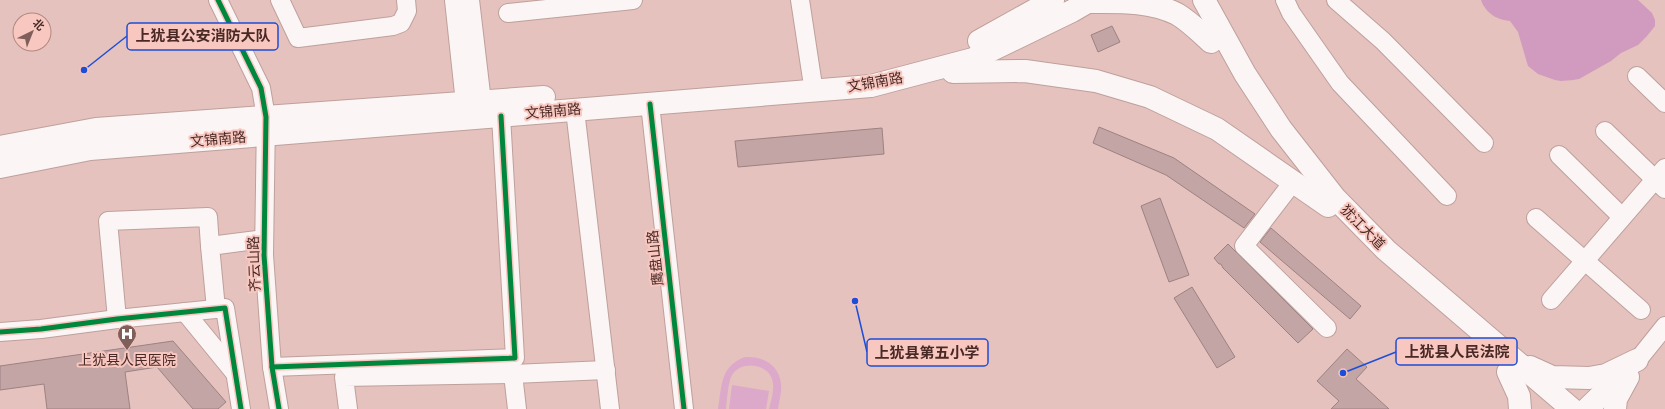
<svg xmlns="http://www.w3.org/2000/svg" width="1665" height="409" viewBox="0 0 1665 409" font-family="'Public Sans','Noto Sans SC',sans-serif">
<rect width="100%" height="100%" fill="#e5c2bd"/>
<g fill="#dca9ca">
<path d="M 745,357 C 763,356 779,365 781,384 C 782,392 779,401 778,409 L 769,409 C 771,401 774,392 773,384 C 772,364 742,359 732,375 C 728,382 727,400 726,409 L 718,409 C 722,386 720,366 745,357 Z"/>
<path d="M 732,385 L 769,391 L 766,409 L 729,409 Z"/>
</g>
<path fill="#d19abf" d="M 1481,0 L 1638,0 L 1652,13 L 1655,20 L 1655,26 L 1647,36 L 1638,45 L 1621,53 L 1611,61 L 1579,79 L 1573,80 L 1561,81 L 1555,80 L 1538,74 L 1528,66 L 1518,32 L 1510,21 C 1506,20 1502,20 1498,18 C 1491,16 1483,7 1481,0 Z"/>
<g fill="#c3a5a6" stroke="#9e8182">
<path d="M 1112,26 L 1120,42 L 1098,52 L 1091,35 Z"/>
<path d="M 1099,127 L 1174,158 L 1255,214 L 1244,228 L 1166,175 L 1093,143 Z"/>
<path d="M 882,128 L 884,154 L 738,167 L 735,141 Z"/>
<path d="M 1160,198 L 1189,275 L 1169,282 L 1141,206 Z"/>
<path d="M 1271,228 L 1361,306 L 1350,319 L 1260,242 Z"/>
<path d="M 1228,244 L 1313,329 L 1298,343 L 1223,268 L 1221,264 L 1219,264 L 1214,258 Z"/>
<path d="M 1192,287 L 1235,357 L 1217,368 L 1174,298 Z"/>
<path d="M 173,341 L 226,402 L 218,409 L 193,409 L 157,367 L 125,372 L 130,409 L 47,409 L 44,384 L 0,390 L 0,366 Z"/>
<path d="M 1347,349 L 1367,367 L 1356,379 L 1389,409 L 1331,409 L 1339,401 L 1317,381 Z"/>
</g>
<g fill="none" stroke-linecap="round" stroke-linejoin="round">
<g stroke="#bea09c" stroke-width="20">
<g id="minor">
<path d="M 218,0 L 261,88 L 266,117 L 264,255 L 272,367 L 279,409"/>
<path d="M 280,0 L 298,38 L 393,26 L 401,23 L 407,11 L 406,0"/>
<path d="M 454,0 L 465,103"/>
<path d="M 470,0 L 482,102"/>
<path d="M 800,0 L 812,79"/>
<path d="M 1285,0 L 1291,13 L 1340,83 L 1447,196"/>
<path d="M 1336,0 L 1383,41 L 1484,143"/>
<path d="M 508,13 L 633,0"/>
<path d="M 1637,76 L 1665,103"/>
<path d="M 650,104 L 684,409"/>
<path d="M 575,110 L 610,409"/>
<path d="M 1605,131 L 1665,189"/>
<path d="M 1559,155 L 1622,217"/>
<path d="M 1293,182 L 1244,246 L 1327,328"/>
<path d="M 1536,218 L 1641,310"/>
<path d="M 1551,300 L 1665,168"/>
<path d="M 216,309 L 210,246 L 264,239"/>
<path d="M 185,312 L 234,372"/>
<path d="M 117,319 L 108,221 L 208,217 L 210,246"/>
<path d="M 0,332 L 41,329 L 117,319 L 225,308 L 241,409"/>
<path d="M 1641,356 L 1665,326"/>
<path d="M 272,367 L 515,358 L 501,116"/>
<path d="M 513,374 L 517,409"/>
<path d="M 348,409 L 344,377 L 513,374 L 606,370"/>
</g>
</g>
<g stroke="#bea09c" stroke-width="24">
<g id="major">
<path d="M 1204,0 L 1245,74 L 1281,129 L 1335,198 L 1386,250 L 1572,409"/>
<path d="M 1087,2 C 1117,2 1149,0 1177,14 C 1189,21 1200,32 1211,42"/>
<path d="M 979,41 L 1053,0"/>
<path d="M 953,72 L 1025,71 L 1096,81 L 1150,97 L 1217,129 L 1328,206"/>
<path d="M 0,147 L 96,129 L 544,97"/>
<path d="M 0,167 L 90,149 L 871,86 L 973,59 L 1072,11 L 1091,0"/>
<path d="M 1530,367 L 1552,377 L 1589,378 L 1606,375 L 1637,360"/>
<path d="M 1508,372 L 1519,396 L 1520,409"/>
<path d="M 1587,409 L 1627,370"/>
<path d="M 1615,409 L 1616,399 L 1628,377"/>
</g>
</g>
<use href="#minor" stroke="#fbf6f5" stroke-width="18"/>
<use href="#major" stroke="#fbf6f5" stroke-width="22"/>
<g stroke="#f8c7c0" stroke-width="8">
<g id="cycleway">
<path d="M 218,0 L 261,88 L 266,117 L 264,255 L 272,367 L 279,409"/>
<path d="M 650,104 L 684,409"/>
<path d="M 0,332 L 41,329 L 117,319 L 225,308 L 241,409"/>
<path d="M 272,367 L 515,358 L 501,116"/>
</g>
</g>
<use href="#cycleway" stroke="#00873e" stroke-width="5"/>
</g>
<defs>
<g id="hospital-pin" transform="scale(1)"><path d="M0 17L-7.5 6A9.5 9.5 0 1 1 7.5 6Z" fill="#805f5a" stroke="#f8c7c0"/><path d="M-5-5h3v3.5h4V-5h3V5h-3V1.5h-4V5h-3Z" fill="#fff"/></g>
</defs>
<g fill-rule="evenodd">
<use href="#hospital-pin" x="127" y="334"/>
</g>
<g text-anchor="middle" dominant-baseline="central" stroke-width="4" stroke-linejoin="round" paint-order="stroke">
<g font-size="14" fill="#492925" stroke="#f8c7c0">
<text transform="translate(875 82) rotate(-10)">文锦南路</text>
<text transform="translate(553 111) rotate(-5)">文锦南路</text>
<text transform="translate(218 139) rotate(-5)">文锦南路</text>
<text transform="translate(1363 227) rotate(45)">犹江大道</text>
<text transform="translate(655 258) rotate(-96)">鹰盘山路</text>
<text transform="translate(254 264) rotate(-92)">齐云山路</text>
</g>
<g font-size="14" fill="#492925" stroke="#f8c7c0">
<text x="127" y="360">上犹县人民医院</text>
</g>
</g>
<path fill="none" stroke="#1d4ed8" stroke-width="1.5" d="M84 70L127 36M1343 373L1396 352M855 301L867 352"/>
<g fill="#1d4ed8" stroke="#f8c7c0" stroke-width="1.5">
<circle cx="84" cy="70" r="4"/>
<circle cx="1343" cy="373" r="4"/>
<circle cx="855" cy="301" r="4"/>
</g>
<g fill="#f8c7c0" stroke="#1d4ed8" stroke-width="1.5">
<rect x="127" y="23" width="151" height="27" rx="4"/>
<rect x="1396" y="338" width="121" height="27" rx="4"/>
<rect x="867" y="339" width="121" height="27" rx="4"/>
</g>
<g font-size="15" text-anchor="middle" font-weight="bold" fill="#492925">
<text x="203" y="41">上犹县公安消防大队</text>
<text x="1457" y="357">上犹县人民法院</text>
<text x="927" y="358">上犹县第五小学</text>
</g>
<g transform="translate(32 32) rotate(43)"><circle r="19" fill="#f8c7c0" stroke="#b28882"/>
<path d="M0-3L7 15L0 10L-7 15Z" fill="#805f5a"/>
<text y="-6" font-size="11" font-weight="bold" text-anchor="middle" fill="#492925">北</text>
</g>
</svg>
